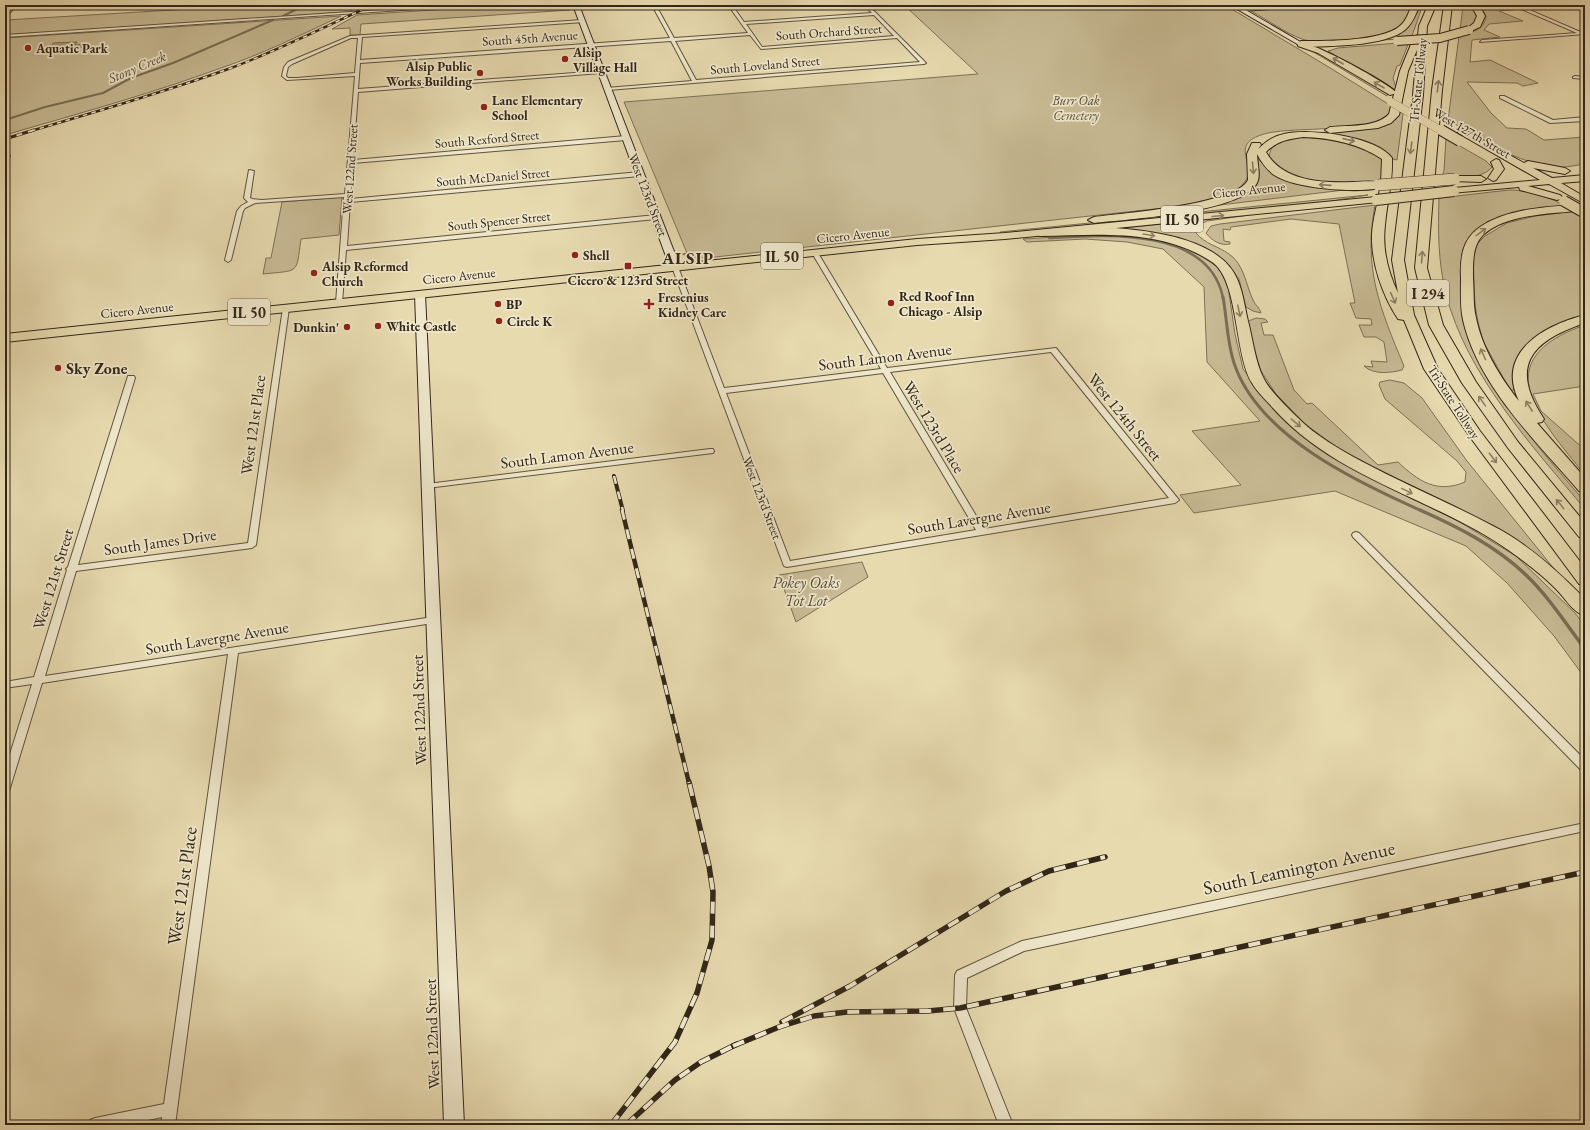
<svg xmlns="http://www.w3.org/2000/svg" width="1590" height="1130" viewBox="0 0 1590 1130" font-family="'EB Garamond',serif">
<rect width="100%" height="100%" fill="#e7daaf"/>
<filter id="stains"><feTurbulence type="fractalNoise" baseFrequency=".005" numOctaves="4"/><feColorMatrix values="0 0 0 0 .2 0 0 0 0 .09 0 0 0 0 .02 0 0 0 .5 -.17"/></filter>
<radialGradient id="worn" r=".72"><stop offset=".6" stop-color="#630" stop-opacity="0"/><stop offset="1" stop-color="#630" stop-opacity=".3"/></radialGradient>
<g fill="#c8bb95" stroke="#7d7056">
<path d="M 256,5 L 365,5 L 347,12 L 5,35 L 6,20 L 223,7 L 239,8 Z"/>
<path d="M 509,5 L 568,5 L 570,10 L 361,24 L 360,35 L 350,35 L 350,28 L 332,29 L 357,15 Z"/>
<path d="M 904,5 L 1225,5 L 1327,66 L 1393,107 C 1391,111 1389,115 1386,117 C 1367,132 1296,127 1268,133 C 1227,143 1256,162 1246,180 C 1236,197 1208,201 1191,205 L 706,258 L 691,257 L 682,254 L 687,253 L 624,102 L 978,74 Z"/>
<path d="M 1333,5 L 1412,5 C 1409,12 1406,21 1400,26 C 1386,39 1320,46 1302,39 C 1285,33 1268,20 1251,11 Z"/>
<path d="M 1463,5 L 1472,5 L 1477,18 L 1472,25 L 1460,31 Z"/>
<path d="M 1480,5 L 1512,5 L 1520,9 L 1499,11 L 1523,21 L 1489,24 L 1484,30 L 1500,37 L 1472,40 L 1470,62 L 1490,60 L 1538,83 L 1523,86 L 1517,83 L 1467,82 L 1491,113 L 1507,128 L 1526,129 L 1544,140 L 1585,137 L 1585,164 C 1576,165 1566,168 1557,167 C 1517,164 1482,139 1448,120 L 1459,36 C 1470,33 1485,30 1486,16 Z"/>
<path d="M 1419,9 L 1421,10 L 1411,39 L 1377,40 C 1400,34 1408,33 1419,9 Z"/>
<path d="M 341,16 C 301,35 262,54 221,68 C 150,94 77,114 5,135 L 5,38 Z"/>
<path d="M 1409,42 L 1400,65 L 1397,66 L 1393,78 L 1397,91 L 1328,51 L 1338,48 Z"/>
<path d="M 1312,51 L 1315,51 L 1388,93 L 1387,96 Z"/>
<path d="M 1400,112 L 1403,114 L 1397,160 L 1393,159 L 1377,148 L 1310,133 C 1335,131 1379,134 1398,117 Z"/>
<path d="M 1301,137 L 1340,140 L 1358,145 L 1379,156 L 1382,161 L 1382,182 C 1351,184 1285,189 1269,156 L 1272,146 L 1287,139 Z"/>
<path d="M 1446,138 L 1486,161 L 1492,167 C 1482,180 1456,177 1441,178 L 1444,171 Z"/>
<path d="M 1258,159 L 1272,172 L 1352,189 L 1212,206 C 1228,202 1254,196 1259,178 C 1260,172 1257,165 1258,159 Z"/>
<path d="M 1509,190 C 1531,190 1548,197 1568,207 L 1558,208 L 1478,228 C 1459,245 1461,259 1462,283 C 1462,300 1462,318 1467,334 C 1472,350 1481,363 1489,377 C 1516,423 1551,462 1585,502 L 1585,509 C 1533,447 1466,374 1446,294 C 1438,262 1438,231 1439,198 Z"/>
<path d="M 1368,195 L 1297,207 L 1001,234 L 1000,232 Z"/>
<path d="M 342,197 L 339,235 L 301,239 C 296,275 300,270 263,274 L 266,258 L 271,258 L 282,202 Z"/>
<path d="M 1375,205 C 1363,268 1380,309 1404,366 L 1402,370 C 1390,373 1374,375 1364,366 L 1373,367 L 1371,361 L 1387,362 L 1384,342 L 1376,337 L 1364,337 L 1359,325 L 1372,325 L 1371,319 L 1356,318 L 1350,303 L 1355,303 L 1339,224 L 1291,219 L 1231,227 L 1230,230 L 1223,229 L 1224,241 L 1230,242 L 1230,244 C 1221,246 1212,241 1206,233 L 1211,226 L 1220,224 Z"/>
<path d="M 1576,211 L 1585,216 L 1585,315 C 1546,326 1509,343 1514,390 L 1510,390 L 1483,341 L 1478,322 L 1475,305 L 1473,255 L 1477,244 L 1485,236 L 1507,223 L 1535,216 Z"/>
<path d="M 1249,215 L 1207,221 L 1197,226 L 1196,233 C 1205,244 1218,246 1229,254 C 1244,264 1246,285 1253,300 C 1255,305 1260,308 1261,313 L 1253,311 L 1246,307 L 1239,279 L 1230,267 L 1214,254 L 1114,229 Z"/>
<path d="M 1117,233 L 1164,240 L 1195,252 L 1219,268 L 1228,286 L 1235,334 L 1243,369 L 1270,404 L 1310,442 L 1381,483 L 1458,521 L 1516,556 L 1575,613 L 1585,626 L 1585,678 L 1554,636 L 1507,583 L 1466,546 L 1335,491 L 1194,513 L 1180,495 L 1241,485 L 1192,431 L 1260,421 L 1207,362 L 1204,287 L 1163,249 L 1127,242 L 1085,239 L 1027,242 L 1023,239 Z"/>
<path d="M 1256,318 L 1265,319 L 1268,322 L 1261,323 L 1264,335 L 1273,335 L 1294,390 L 1307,404 L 1312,403 L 1378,465 L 1398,462 C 1418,481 1437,494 1465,482 L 1466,472 L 1457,461 L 1385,399 L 1379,385 L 1380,382 L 1390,380 L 1404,383 L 1422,398 L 1467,461 L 1555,570 L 1549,569 L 1341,450 L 1306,425 L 1276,394 L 1259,368 L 1246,322 Z"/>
<path d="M 1585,325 L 1585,386 L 1533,394 L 1541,411 L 1585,450 L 1585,475 C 1541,420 1483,360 1585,325 Z"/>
<path d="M 862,562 L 868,577 L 796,622 L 779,575 Z"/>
</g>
<path fill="#a99d7c" stroke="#796d54" d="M 77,42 L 75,45 L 87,44 L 85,47 L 60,49 L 61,46 L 51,47 L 53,43 Z"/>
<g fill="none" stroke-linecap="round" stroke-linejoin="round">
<g stroke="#796d54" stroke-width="2">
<path d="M 283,16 L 305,5"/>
<path d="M 5,120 L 45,107 L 103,93 L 131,78 L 173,63 L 273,20"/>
</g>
<path stroke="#796d54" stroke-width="2.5" d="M 1049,238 C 1103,235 1209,226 1223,298"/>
<path stroke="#796d54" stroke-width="3" d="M 1223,297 C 1227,319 1227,342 1234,363 C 1258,436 1357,482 1422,511"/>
<path stroke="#796d54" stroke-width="3.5" d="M 1420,510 C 1458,527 1496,546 1526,575 C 1549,597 1566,624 1585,649"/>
<g stroke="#5f533e" stroke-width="2">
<g id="street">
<path d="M 13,5 L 17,5 L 5,18 L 5,14 Z"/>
<path d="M 455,5 L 476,5 L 5,37 L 5,35 Z"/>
<path d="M 655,5 L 666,5 L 658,7 L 658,9 L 674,38 L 748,33 L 728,5 L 732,5 L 744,22 L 872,13 L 864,5 L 868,5 L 926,63 L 924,64 L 608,90 L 606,89 L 606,88 L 692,81 L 671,41 L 360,63 L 358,89 L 601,71 L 603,72 L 601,73 L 358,92 L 353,160 L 626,136 L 629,138 L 626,140 L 353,163 L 350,199 L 640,172 L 643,174 L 640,176 L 350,202 L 347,246 L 656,215 L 659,217 L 656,219 L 346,250 L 342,303 L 339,305 L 336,303 L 344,197 L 255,203 L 245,208 L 243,211 L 231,260 L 228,262 L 225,260 L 237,211 L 241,206 L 248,202 L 244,198 L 249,170 L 254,171 L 250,198 L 252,199 L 262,200 L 345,194 L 355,76 L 287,80 L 282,76 L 284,67 L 288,62 L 350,36 L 582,20 L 584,22 L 362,37 L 360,60 L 670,38 L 654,9 ZM 874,15 L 894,36 L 762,47 L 746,24 ZM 750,35 L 761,49 L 897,38 L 920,62 L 696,80 L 675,41 ZM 351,38 L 358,38 L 355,73 L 297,78 L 288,78 L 286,76 L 288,67 L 292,64 Z"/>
<path d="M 1300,5 L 1321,5 L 1242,11 L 1240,10 Z"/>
<path d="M 1512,5 L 1518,5 L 1585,34 L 1480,42 L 1482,40 L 1577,33 Z"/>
<path d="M 1575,76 L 1585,77 L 1585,79 L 1573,78 L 1573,77 Z"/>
<path d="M 1500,96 L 1504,96 L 1553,120 L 1585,117 L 1585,121 L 1550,123 L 1500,98 Z"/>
<path d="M 5,151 L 10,156 L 7,161 L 5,162 Z"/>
<path d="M 815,251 L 818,253 L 887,368 L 1056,348 L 1179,500 L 1175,503 L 787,567 L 784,566 L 672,267 L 675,265 L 678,267 L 724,388 L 881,369 L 812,253 ZM 1051,352 L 1169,498 L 984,529 L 890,372 ZM 883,373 L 976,530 L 790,561 L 726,393 Z"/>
<path d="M 286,306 L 289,308 L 256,545 L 252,548 L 76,571 L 45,676 L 433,617 L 438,620 L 433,623 L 238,653 L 175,1125 L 161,1125 L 162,1117 L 126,1125 L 88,1125 L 90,1120 L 95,1118 L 164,1104 L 228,654 L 42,683 L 10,788 L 9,791 L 5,792 L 5,770 L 32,684 L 5,688 L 5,682 L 34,677 L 67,570 L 66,569 L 68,567 L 128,376 L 134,376 L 135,378 L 78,565 L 248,543 L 283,308 Z"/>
<path d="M 710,449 L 713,449 L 714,451 L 713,453 L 427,488 L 423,486 L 427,484 Z"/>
<path d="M 1356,532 L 1359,533 L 1585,760 L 1585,771 L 1581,770 L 1353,537 L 1352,535 L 1353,533 Z"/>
<path d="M 1585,823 L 1585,831 L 1024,951 L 967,978 L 966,1008 L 1013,1125 L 999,1125 L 954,1008 L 955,975 L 957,971 L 1022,941 Z"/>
</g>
</g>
<g stroke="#322618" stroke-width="2">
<g id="secondary">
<path d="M 573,5 L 579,5 L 680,267 L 678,269 L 675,270 L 670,267 Z"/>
<path d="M 1230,5 L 1237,5 L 1304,44 L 1299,45 Z"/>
<path d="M 420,291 L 425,294 L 464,1125 L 444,1125 L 415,294 Z"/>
</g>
</g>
<g stroke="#322618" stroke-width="2">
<g id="primary">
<path d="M 1298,42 C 1310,40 1388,83 1397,93 L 1390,95 L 1318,53 L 1298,46 Z"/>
<path d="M 1461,128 L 1524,163 L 1528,161 L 1565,168 L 1570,171 L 1565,174 L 1533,168 L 1552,178 L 1585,175 L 1585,181 L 1561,183 L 1585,197 L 1585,204 L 1549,184 L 1528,186 L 1560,195 L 1562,197 L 1560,199 L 1557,200 L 1520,190 L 1519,187 L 1451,193 L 1449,191 L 1454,188 L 1540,180 L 1458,133 L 1458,129 Z"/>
<path d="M 1496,159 L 1499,160 L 1504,169 L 1496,180 L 1493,181 L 1488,178 L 1494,169 L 1491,162 Z"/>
<path d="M 1376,197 L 1381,200 L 1379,202 L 1005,239 L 917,245 L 5,342 L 5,334 L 917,239 L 1005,233 Z"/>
</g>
</g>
<g stroke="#322618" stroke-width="2">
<g id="highway">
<path d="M 1412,5 L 1420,5 C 1416,13 1413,23 1406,29 C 1386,47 1328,46 1301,47 L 1297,44 L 1301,41 C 1324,41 1386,42 1402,24 C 1407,19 1409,11 1412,5 Z"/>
<path d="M 1428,5 L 1436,5 L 1427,26 L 1423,95 L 1404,260 L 1414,315 L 1438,369 L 1480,431 L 1585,568 L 1585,585 L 1579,584 L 1470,437 L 1424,369 L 1404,320 L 1398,319 C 1382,295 1371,262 1372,234 C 1373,218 1378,203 1380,188 C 1356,193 1295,189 1274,175 C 1266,169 1262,163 1257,154 C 1257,164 1262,178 1255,186 C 1235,213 1128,219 1094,223 L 1088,220 L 1094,217 C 1122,213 1236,205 1248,180 L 1247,154 L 1252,143 L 1260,143 L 1261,145 L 1258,149 C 1266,142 1273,136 1284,134 C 1310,128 1375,136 1392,158 C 1393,181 1387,202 1385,225 C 1382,249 1388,272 1398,293 L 1392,260 L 1413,95 L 1417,50 L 1408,71 L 1399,115 L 1391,123 L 1378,128 L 1330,133 L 1325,130 L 1330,127 C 1348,125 1376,128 1389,114 L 1400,71 L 1414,37 L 1418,35 L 1419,26 ZM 1303,137 C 1331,138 1358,143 1382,159 L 1381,183 C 1373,180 1362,182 1353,182 C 1323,183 1283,182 1266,152 C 1277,141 1288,139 1303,137 Z"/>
<path d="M 1444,5 L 1452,5 L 1442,90 L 1427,268 L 1443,325 L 1476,382 L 1518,442 L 1585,523 L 1585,539 L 1579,537 L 1508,448 L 1462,383 L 1429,325 L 1415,268 L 1432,90 Z"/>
<path d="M 1471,5 L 1479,5 L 1485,16 L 1480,27 L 1469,32 L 1465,30 L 1474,23 L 1477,16 Z"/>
<path d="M 1455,176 L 1481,176 L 1486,179 L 1481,182 L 1451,181 L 1450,179 L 1451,177 Z"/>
<path d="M 1585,204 L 1585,210 C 1555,214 1506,213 1483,235 C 1472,246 1473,264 1473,278 C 1474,292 1473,305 1476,318 C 1482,348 1500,377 1519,401 C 1495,352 1545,325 1585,315 L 1585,323 C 1530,341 1509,367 1544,419 L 1542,422 L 1537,423 L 1585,478 L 1585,493 L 1579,491 C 1537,442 1478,386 1463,320 C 1460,306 1461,292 1461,278 C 1460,259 1462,239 1480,227 C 1509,207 1551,207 1585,204 Z"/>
<path d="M 1115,228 C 1153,231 1222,239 1238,281 C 1243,293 1245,308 1248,321 C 1253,340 1255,362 1264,379 C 1270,391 1288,408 1298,418 C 1316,436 1339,449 1361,461 C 1404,484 1450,503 1493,526 C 1528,544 1558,571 1585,599 L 1585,616 C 1572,612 1564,596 1554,587 C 1543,576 1530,566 1518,557 C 1441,499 1339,482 1273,408 C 1266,400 1257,392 1252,383 C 1234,354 1239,280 1212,262 C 1161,228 1098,235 1040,236 L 1034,233 L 1040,230 Z"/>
</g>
</g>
<use href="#street" fill="#efe7cb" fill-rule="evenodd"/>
<use href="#secondary" fill="#efe7cb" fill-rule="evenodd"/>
<use href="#primary" fill="#e7daaf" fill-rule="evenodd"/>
<use href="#highway" fill="#e7daaf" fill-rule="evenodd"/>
<g stroke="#322618" stroke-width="2.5">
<path id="rail-far4" d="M 31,131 C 98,111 165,92 231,68 C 279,50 325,27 372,5"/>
</g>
<g stroke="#322618" stroke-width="3">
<path id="rail-far3" d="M 5,139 L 34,130"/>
</g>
<g stroke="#322618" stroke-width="4">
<path id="rail-far2" d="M 614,476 L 623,511"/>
</g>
<g stroke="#322618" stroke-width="4.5">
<path id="rail-far1" d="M 622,510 L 689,783"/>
</g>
<g stroke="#322618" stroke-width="5.5">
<g id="rail">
<path d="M 782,1022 L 850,986 L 1006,891 L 1049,871 L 1105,857"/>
<path d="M 733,1046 L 779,1027 L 814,1016 L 847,1012 L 928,1011 L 960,1008 L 1585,872"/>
<path d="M 611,1125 L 675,1042 L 697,993 L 712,940 L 713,892 L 709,866 L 689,782"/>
<path d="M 626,1125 L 675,1080 L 701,1062 L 737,1044"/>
</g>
</g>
<use href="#rail-far4" stroke="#efe7cb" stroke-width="1.5" stroke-dasharray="4.5" stroke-linecap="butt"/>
<use href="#rail-far3" stroke="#efe7cb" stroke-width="2" stroke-dasharray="6" stroke-linecap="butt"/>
<use href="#rail-far2" stroke="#efe7cb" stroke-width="2.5" stroke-dasharray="8" stroke-linecap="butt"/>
<use href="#rail-far1" stroke="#efe7cb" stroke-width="3" stroke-dasharray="10" stroke-linecap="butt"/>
<use href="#rail" stroke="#efe7cb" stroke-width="4" stroke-dasharray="12" stroke-linecap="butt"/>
<g stroke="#322618" stroke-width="8" stroke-linecap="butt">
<path id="primary-bridge-far1" d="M 1391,102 L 1442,131"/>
</g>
<g stroke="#322618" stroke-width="12" stroke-linecap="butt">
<g id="primary-bridge">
<path d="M 1441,130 L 1460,141"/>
<path d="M 1376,200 L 1454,191"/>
<path d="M 1564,201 L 1585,213"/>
</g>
</g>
<g stroke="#322618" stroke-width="10" stroke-linecap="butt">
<path id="highway-bridge-far1" d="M 1397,41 L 1440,38 L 1469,30"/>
</g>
<g stroke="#322618" stroke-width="12" stroke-linecap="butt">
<path id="highway-bridge" d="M 1378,185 L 1455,179"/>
</g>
<use href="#primary-bridge-far1" stroke="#e7daaf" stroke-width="8"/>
<use href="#primary-bridge" stroke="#e7daaf" stroke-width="10"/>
<use href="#highway-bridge-far1" stroke="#e7daaf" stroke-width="8"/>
<use href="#highway-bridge" stroke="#e7daaf" stroke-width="11"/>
</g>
<defs><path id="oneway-shaft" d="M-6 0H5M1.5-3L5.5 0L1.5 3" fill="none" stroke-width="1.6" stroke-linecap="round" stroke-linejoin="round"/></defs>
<g stroke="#8c8064">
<use href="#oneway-shaft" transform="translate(1338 61) rotate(-150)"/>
<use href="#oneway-shaft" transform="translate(1379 85) rotate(-150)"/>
<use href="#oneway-shaft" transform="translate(1438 86) rotate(-83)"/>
<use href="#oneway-shaft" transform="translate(1349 140) rotate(13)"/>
<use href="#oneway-shaft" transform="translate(1411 148) rotate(98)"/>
<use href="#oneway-shaft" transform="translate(1253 168) rotate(85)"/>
<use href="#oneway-shaft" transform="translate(1325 185) rotate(-176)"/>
<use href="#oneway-shaft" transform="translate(1218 216) rotate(-5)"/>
<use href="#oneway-shaft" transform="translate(1481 232) rotate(-36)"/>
<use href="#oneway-shaft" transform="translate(1149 235) rotate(9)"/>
<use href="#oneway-shaft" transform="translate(1422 257) rotate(-86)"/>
<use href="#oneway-shaft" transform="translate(1393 298) rotate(66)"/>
<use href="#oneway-shaft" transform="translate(1239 311) rotate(78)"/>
<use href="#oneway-shaft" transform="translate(1483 354) rotate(-114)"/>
<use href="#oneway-shaft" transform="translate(1482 401) rotate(-125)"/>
<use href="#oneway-shaft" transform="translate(1529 406) rotate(-122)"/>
<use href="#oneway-shaft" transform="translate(1296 423) rotate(40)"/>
<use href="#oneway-shaft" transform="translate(1493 458) rotate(53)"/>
<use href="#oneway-shaft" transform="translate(1407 491) rotate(26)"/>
<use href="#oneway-shaft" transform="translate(1560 504) rotate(-129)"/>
</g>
<g fill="#8f2418" stroke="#efe7cb" stroke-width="1.5">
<circle cx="28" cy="48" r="4"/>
<circle cx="565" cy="59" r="4"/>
<circle cx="480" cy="73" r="4"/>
<circle cx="484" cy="107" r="4"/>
<circle cx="575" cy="255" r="4"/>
<rect x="624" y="262" width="8" height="8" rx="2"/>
<circle cx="314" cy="273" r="4"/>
<circle cx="891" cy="303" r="4"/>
<circle cx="498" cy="304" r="4"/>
<path d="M647 298h4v4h4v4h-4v4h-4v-4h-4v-4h4z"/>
<circle cx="499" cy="321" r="4"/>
<circle cx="378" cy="326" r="4"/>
<circle cx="347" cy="327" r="4"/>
<circle cx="58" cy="368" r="4"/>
</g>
<g text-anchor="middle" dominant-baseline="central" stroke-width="3.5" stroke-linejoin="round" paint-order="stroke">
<g font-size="13" fill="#322618" stroke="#efe7cb">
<text transform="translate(829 32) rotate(-4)">South Orchard Street</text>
<text transform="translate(530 38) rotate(-4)">South 45th Avenue</text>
<text transform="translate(765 65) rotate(-5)">South Loveland Street</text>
<text transform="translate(1418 80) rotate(-84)">Tri-State Tollway</text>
<text transform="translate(1472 133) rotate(30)">West 127th Street</text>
<text transform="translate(487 139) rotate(-5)">South Rexford Street</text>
<text transform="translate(350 169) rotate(-86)">West 122nd Street</text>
<text transform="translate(493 177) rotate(-5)">South McDaniel Street</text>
<text transform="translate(1249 190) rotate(-6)">Cicero Avenue</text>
<text transform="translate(648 195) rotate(69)">West 123rd Street</text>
<text transform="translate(499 221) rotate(-6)">South Spencer Street</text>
<text transform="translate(853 235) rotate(-6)">Cicero Avenue</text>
<text transform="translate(459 276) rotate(-6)">Cicero Avenue</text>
<text transform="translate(137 310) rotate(-6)">Cicero Avenue</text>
<text transform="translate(1454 402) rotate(57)">Tri-State Tollway</text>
<text transform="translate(762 498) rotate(69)">West 123rd Street</text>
</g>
<g font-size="13" font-weight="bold" fill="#322618" stroke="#efe7cb" text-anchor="start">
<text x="36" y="48">Aquatic Park</text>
<text x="573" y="52">Alsip<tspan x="573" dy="15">Village Hall</tspan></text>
<text x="472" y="66" text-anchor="end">Alsip Public<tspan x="472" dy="15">Works Building</tspan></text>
<text x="492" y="100">Lane Elementary<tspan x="492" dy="15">School</tspan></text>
<text x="583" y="255">Shell</text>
<text x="322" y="266">Alsip Reformed<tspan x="322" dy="15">Church</tspan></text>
<text x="628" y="280" text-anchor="middle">Cicero &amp; 123rd Street</text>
<text x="899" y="296">Red Roof Inn<tspan x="899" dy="15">Chicago - Alsip</tspan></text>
<text x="658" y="297">Fresenius<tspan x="658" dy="15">Kidney Care</tspan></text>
<text x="506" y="304">BP</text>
<text x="507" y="321">Circle K</text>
<text x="386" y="326">White Castle</text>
<text x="339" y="327" text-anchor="end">Dunkin'</text>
</g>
<g font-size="13" font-style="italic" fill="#584b37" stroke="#efe7cb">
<text x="1076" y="100">Burr Oak<tspan x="1076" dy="15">Cemetery</tspan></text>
</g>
<g font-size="14" font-style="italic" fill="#564a36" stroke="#efe7cb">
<text transform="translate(137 67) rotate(-23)">Stony Creek</text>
</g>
<g fill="#efe7cb" stroke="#6b604e" stroke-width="1">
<rect x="1161" y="206" width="42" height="26" rx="3"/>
<rect x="761" y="243" width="42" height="26" rx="3"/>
<rect x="1407" y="280" width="42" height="26" rx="3"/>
<rect x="228" y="299" width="42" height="26" rx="3"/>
</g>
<g font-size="15" font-weight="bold" fill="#322618">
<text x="1182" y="219">IL 50</text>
<text x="782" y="256">IL 50</text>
<text x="1428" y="293">I 294</text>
<text x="249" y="312">IL 50</text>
</g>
<g font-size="16" fill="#322618" stroke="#efe7cb">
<text transform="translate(885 357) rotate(-7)">South Lamon Avenue</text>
<text transform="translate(1125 417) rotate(51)">West 124th Street</text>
<text transform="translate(253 425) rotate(-82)">West 121st Place</text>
<text transform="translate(934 427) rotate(59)">West 123rd Place</text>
<text transform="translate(567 455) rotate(-7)">South Lamon Avenue</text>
<text transform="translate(979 518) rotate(-9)">South Lavergne Avenue</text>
<text transform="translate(160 542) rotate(-8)">South James Drive</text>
<text transform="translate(53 579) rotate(-73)">West 121st Street</text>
<text transform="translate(217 638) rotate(-9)">South Lavergne Avenue</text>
<text transform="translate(419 710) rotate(-92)">West 122nd Street</text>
<text transform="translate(432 1034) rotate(-92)">West 122nd Street</text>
</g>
<g font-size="16" font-weight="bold" fill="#322618" stroke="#efe7cb" text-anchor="start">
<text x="66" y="368">Sky Zone</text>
</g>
<g font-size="16" font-style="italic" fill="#584b37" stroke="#efe7cb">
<text x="806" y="582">Pokey Oaks<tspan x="806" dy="18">Tot Lot</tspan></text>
</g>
<g font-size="17" font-weight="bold" letter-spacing="1" fill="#322618" stroke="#efe7cb">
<text x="688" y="258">ALSIP</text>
</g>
<g font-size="19" fill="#322618" stroke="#efe7cb">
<text transform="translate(1299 868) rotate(-12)">South Leamington Avenue</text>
<text transform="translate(182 886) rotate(-82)">West 121st Place</text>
</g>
</g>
<rect width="1590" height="1130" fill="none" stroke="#e7daaf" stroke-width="20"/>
<rect x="6" y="6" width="1578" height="1118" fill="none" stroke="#322618" stroke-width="2"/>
<rect x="10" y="10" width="1570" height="1110" fill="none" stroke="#322618"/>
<rect width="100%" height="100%" filter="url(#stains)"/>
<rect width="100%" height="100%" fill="url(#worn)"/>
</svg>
